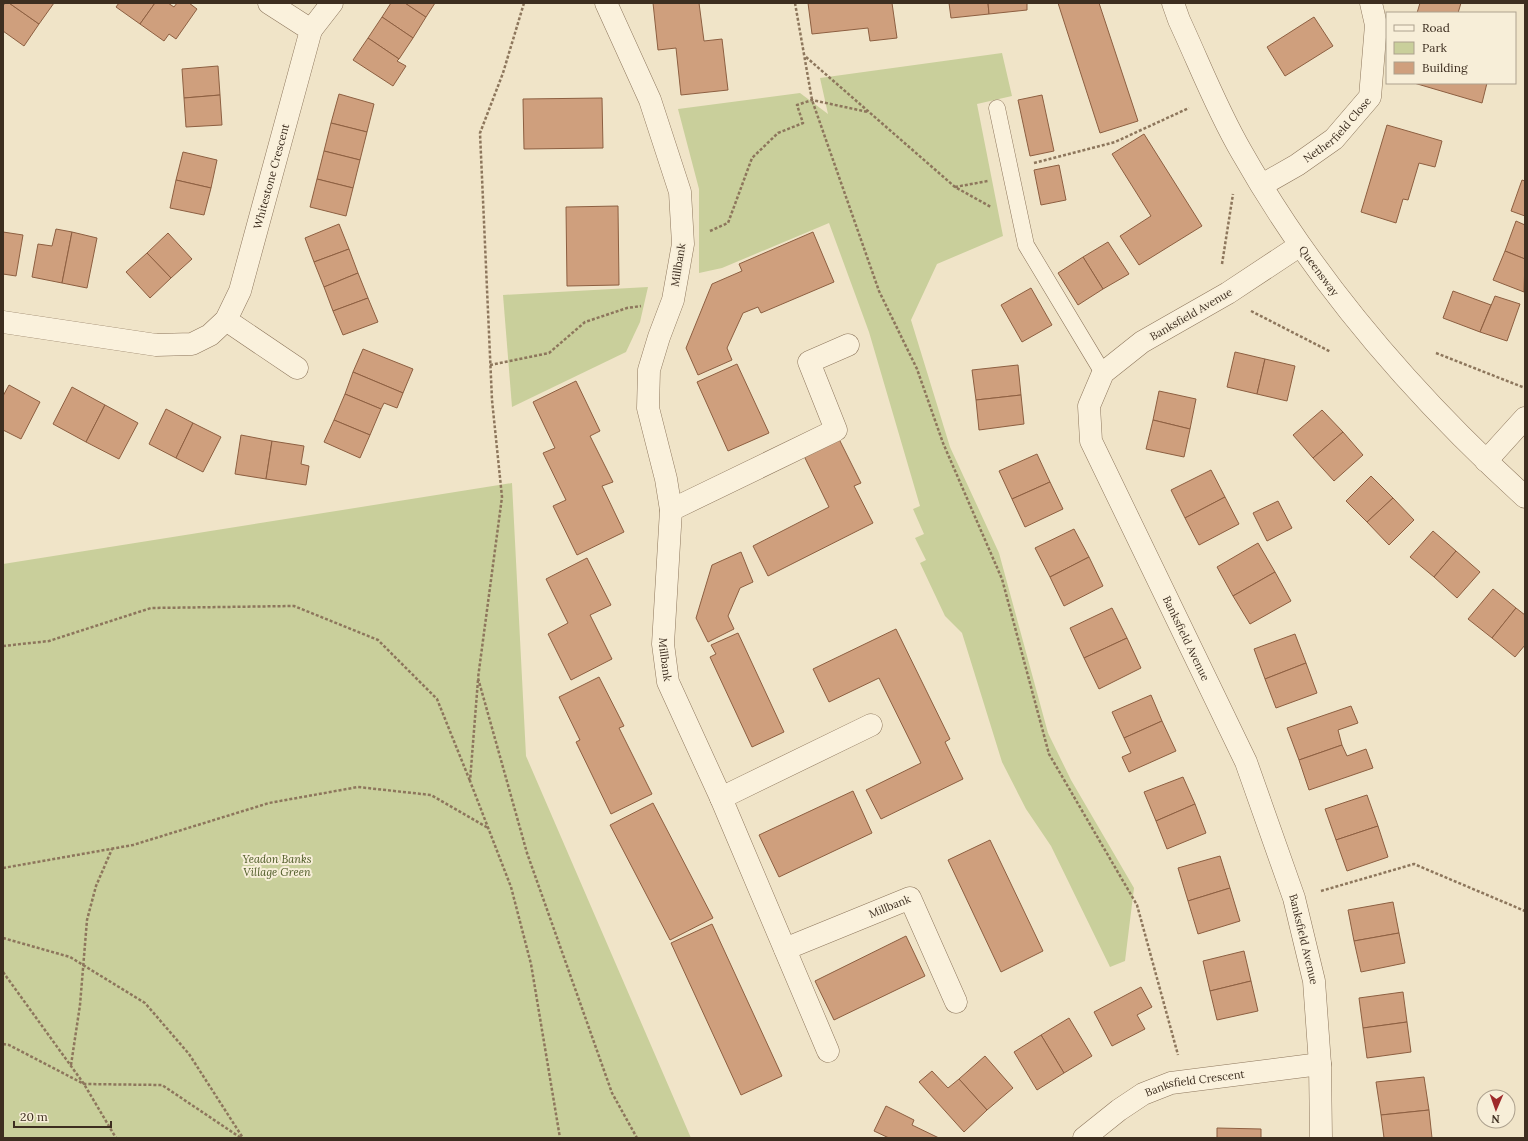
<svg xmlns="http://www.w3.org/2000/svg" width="1528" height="1141" viewBox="0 0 1528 1141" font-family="Lora,serif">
<rect width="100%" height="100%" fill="#f0e4c8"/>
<g fill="#c9cf9b">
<path d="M 1002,53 L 1012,96 L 977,104 L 1003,236 L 937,264 L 911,320 L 950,447 L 999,553 L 1048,733 L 1071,780 L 1134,888 L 1125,961 L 1110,967 L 1051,846 L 1026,809 L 1002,762 L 962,633 L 945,616 L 920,563 L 926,560 L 915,538 L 924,534 L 913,509 L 920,506 L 869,332 L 829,223 L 722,268 L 699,273 L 699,189 L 678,109 L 800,93 L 828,114 L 820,78 Z"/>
<path d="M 648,287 L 640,322 L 626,352 L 512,407 L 503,295 Z"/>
<path d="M 512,483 L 526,756 L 691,1138 L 3,1138 L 3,564 Z"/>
</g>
<g fill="#cf9f7d" stroke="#8d5f41">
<path d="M 5,3 L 9,3 L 39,24 L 24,46 L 3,31 L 3,6 Z"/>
<path d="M 9,3 L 54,3 L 39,24 Z"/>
<path d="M 119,3 L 155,3 L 140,24 L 116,7 Z"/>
<path d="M 155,3 L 168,3 L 174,7 L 177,3 L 189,3 L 197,9 L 176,39 L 169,34 L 164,41 L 140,24 Z"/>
<path d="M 391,3 L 405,3 L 426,17 L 413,38 L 382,17 Z"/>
<path d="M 405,3 L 435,3 L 426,17 Z"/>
<path d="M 653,3 L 699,3 L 704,41 L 722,39 L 728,90 L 681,95 L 676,48 L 658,50 Z"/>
<path d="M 808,3 L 892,3 L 897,38 L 870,41 L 868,28 L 812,34 Z"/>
<path d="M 949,3 L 988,3 L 989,14 L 951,18 Z"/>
<path d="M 988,3 L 1027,3 L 1027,10 L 989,14 Z"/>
<path d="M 1058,3 L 1099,3 L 1138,121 L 1100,133 Z"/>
<path d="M 1420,3 L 1461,3 L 1458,13 L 1417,13 Z"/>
<path d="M 382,17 L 413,38 L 399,59 L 368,38 Z"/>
<path d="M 1314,17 L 1333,46 L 1285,76 L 1267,47 Z"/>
<path d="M 368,38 L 399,59 L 397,61 L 406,66 L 393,86 L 353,60 Z"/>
<path d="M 218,66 L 220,95 L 184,98 L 182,69 Z"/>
<path d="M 1414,83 L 1487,83 L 1482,103 Z"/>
<path d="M 339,94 L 374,104 L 367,132 L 331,123 Z"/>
<path d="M 220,95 L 222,125 L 186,127 L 184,98 Z"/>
<path d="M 1042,95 L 1054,151 L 1030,156 L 1018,100 Z"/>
<path d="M 602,98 L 603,148 L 524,149 L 523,99 Z"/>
<path d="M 331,123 L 367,132 L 360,160 L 324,151 Z"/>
<path d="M 1387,125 L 1442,141 L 1435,167 L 1419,163 L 1408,200 L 1403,199 L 1396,223 L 1361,212 Z"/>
<path d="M 1144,134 L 1202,226 L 1139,265 L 1120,236 L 1151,216 L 1112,154 Z"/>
<path d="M 324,151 L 360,160 L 353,188 L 317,179 Z"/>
<path d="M 183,152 L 217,160 L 211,188 L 176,180 Z"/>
<path d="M 1059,165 L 1066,200 L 1041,205 L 1034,170 Z"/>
<path d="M 317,179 L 353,188 L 346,216 L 310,207 Z"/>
<path d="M 176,180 L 211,188 L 204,215 L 170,208 Z"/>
<path d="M 1522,180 L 1525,181 L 1525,216 L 1511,211 Z"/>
<path d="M 618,206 L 619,285 L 567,286 L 566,207 Z"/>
<path d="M 1516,221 L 1525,225 L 1525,259 L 1505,251 Z"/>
<path d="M 339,224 L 349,249 L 314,262 L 305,238 Z"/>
<path d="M 56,229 L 72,232 L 62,283 L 32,277 L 38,244 L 52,246 Z"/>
<path d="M 3,232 L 23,235 L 16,276 L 3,274 Z"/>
<path d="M 72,232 L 97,238 L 87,288 L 62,283 Z"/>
<path d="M 813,232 L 834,282 L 761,313 L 758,307 L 743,313 L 727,348 L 732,360 L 698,375 L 686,348 L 712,284 L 742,271 L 739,264 Z"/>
<path d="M 168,233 L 192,259 L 171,278 L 147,253 Z"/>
<path d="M 1108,242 L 1129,274 L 1103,289 L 1083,257 Z"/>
<path d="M 349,249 L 358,273 L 324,287 L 314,262 Z"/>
<path d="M 1505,251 L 1525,259 L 1524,292 L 1493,280 Z"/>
<path d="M 147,253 L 171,278 L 150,298 L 126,272 Z"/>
<path d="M 1083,257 L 1103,289 L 1078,305 L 1058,273 Z"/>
<path d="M 358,273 L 368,298 L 333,311 L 324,287 Z"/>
<path d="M 1031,288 L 1052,325 L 1022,342 L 1001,305 Z"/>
<path d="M 1453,291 L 1491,305 L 1480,332 L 1443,318 Z"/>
<path d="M 1495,296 L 1520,304 L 1507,341 L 1480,332 Z"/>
<path d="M 368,298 L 378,322 L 343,335 L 333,311 Z"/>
<path d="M 363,349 L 413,369 L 403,393 L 353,372 Z"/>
<path d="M 1235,352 L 1265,359 L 1257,394 L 1227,387 Z"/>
<path d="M 1265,359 L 1295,366 L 1287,401 L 1257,394 Z"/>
<path d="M 737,364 L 769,433 L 728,451 L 697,382 Z"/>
<path d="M 1018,365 L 1021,395 L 976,400 L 972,370 Z"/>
<path d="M 353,372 L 403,393 L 397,408 L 384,403 L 381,409 L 345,394 Z"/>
<path d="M 576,381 L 600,431 L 590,436 L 613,482 L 602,486 L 624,532 L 577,555 L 553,506 L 566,500 L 543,453 L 555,448 L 533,402 Z"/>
<path d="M 9,385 L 40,402 L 21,439 L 3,430 L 3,396 Z"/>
<path d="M 72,387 L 105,405 L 86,442 L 53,424 Z"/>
<path d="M 1159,391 L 1196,399 L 1190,429 L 1153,420 Z"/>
<path d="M 345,394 L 381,409 L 370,435 L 334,420 Z"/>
<path d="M 1021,395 L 1024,424 L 979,430 L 976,400 Z"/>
<path d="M 105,405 L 138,423 L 119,459 L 86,442 Z"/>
<path d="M 166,409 L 193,423 L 176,458 L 149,444 Z"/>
<path d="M 1322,410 L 1343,432 L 1313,458 L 1293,435 Z"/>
<path d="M 334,420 L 370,435 L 360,458 L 324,442 Z"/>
<path d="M 1153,420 L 1190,429 L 1184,457 L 1146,449 Z"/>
<path d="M 193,423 L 221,437 L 203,472 L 176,458 Z"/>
<path d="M 1343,432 L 1363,455 L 1334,481 L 1313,458 Z"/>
<path d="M 241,435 L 272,441 L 266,479 L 235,474 Z"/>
<path d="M 839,439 L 861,483 L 854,486 L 873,523 L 768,576 L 753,546 L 829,507 L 804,456 Z"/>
<path d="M 272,441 L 304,446 L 301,464 L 309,466 L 306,485 L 266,479 Z"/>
<path d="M 1037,454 L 1050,482 L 1012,499 L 999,471 Z"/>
<path d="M 1211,470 L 1225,497 L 1185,518 L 1171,490 Z"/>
<path d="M 1371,476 L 1393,498 L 1367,522 L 1346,501 Z"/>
<path d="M 1050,482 L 1063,509 L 1025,527 L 1012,499 Z"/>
<path d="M 1225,497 L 1239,524 L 1199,545 L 1185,518 Z"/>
<path d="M 1393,498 L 1414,520 L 1389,545 L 1367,522 Z"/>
<path d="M 1278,501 L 1292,528 L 1267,541 L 1253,513 Z"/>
<path d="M 1074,529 L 1089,557 L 1050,577 L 1035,548 Z"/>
<path d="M 1433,531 L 1456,551 L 1434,577 L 1410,557 Z"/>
<path d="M 1258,543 L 1275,572 L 1233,596 L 1217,567 Z"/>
<path d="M 1456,551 L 1480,572 L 1457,598 L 1434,577 Z"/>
<path d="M 741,552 L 753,582 L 740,588 L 728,616 L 734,629 L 708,642 L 696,618 L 712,565 Z"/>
<path d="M 1089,557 L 1103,586 L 1064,606 L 1050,577 Z"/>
<path d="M 587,558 L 611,605 L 590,615 L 612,659 L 571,680 L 548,634 L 568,623 L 546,579 Z"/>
<path d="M 1275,572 L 1291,601 L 1250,624 L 1233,596 Z"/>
<path d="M 1493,589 L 1516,608 L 1492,638 L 1468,619 Z"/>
<path d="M 1112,608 L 1127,638 L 1084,658 L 1070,628 Z"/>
<path d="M 1516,608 L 1525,615 L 1525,645 L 1515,657 L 1492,638 Z"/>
<path d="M 896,629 L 950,739 L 945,742 L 963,779 L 881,819 L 866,790 L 921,763 L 879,678 L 829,702 L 813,669 Z"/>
<path d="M 738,633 L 784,732 L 752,747 L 710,657 L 716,654 L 711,645 Z"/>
<path d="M 1295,634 L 1306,663 L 1265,679 L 1254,649 Z"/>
<path d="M 1127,638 L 1141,668 L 1099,689 L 1084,658 Z"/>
<path d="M 1306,663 L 1317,693 L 1276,708 L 1265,679 Z"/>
<path d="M 599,677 L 624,726 L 619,728 L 652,794 L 611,814 L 576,742 L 580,740 L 559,697 Z"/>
<path d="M 1151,695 L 1162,721 L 1124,738 L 1112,712 Z"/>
<path d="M 1351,706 L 1358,723 L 1338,730 L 1342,745 L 1299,760 L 1287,728 Z"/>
<path d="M 1162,721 L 1176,751 L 1129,772 L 1122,757 L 1131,753 L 1124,738 Z"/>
<path d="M 1342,745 L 1347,756 L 1366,749 L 1373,768 L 1309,790 L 1299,760 Z"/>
<path d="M 1183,777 L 1195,804 L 1156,821 L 1144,792 Z"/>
<path d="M 853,791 L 872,833 L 779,877 L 759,835 Z"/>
<path d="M 1367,795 L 1378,826 L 1336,840 L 1325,809 Z"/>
<path d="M 653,803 L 713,918 L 670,940 L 610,825 Z"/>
<path d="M 1195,804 L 1206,833 L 1167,849 L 1156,821 Z"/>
<path d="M 1378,826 L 1388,857 L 1347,871 L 1336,840 Z"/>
<path d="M 990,840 L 1043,951 L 1001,972 L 948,860 Z"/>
<path d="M 1220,856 L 1230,888 L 1188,901 L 1178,868 Z"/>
<path d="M 1230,888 L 1240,921 L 1198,934 L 1188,901 Z"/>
<path d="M 1393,902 L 1399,933 L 1354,941 L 1348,910 Z"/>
<path d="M 712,924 L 782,1076 L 741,1095 L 671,943 Z"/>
<path d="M 1399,933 L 1405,963 L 1361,972 L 1354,941 Z"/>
<path d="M 906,936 L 925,976 L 834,1020 L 815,981 Z"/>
<path d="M 1244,951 L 1251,981 L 1210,991 L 1203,961 Z"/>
<path d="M 1251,981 L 1258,1011 L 1217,1020 L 1210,991 Z"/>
<path d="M 1141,987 L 1152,1007 L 1137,1015 L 1145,1029 L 1112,1046 L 1094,1012 Z"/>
<path d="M 1403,992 L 1407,1022 L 1363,1028 L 1359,998 Z"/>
<path d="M 1069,1018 L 1092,1056 L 1064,1073 L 1041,1035 Z"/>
<path d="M 1407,1022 L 1411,1052 L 1367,1058 L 1363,1028 Z"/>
<path d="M 1041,1035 L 1064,1073 L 1037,1090 L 1014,1052 Z"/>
<path d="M 985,1056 L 1013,1088 L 987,1110 L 959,1079 Z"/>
<path d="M 932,1071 L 948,1088 L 959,1079 L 987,1110 L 964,1132 L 919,1082 Z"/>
<path d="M 1424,1077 L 1429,1110 L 1381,1115 L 1376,1082 Z"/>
<path d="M 886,1106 L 914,1120 L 912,1125 L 939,1138 L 889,1138 L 874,1131 Z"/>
<path d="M 1429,1110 L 1432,1138 L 1384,1138 L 1381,1115 Z"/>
<path d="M 1217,1128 L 1261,1129 L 1261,1138 L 1217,1138 Z"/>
</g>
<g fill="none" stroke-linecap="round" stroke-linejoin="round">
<g stroke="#8d765c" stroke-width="17">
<path id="service" d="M 997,108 L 1026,245 L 1103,373"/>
</g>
<g stroke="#8d765c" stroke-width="23">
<g id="minor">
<path id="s1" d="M 606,3 L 650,100 L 680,192 L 683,244 L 673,300 L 659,337 L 649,370 L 648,408 L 666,479 L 671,510 L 663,644 L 668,682 L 721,798 L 828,1051"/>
<path d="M 311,30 L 332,3"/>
<path id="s2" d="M 1262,185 L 1297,165 L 1334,139 L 1370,97 L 1376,25 L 1371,3"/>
<path id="s3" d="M 1299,246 L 1228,293 L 1142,342 L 1103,373 L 1089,406 L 1091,441 L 1246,762 L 1294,898 L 1314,981 L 1320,1064 L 1321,1138"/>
<path d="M 226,320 L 297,368"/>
<path id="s4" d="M 3,322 L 156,345 L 192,344 L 210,335 L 226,320 L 240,291 L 311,30 L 269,3"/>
<path d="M 1486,461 L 1525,418"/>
<path d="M 671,510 L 836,430 L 809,362 L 848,345"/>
<path d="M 721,798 L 871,725"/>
<path id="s5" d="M 785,949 L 910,898 L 956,1002"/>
<path id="s6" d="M 1084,1138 L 1119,1110 L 1143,1094 L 1171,1083 L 1320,1064"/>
</g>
</g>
<g stroke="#8d765c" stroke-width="23">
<g id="tertiary">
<path id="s7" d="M 1173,3 L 1179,20 C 1199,63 1217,110 1241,151 C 1315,282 1414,396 1525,497"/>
</g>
</g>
<g stroke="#8d765c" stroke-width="2.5" stroke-dasharray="3 2" stroke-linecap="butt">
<path d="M 524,3 L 503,73 L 480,133 L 492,400 L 502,497 L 478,678 L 527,853 L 612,1093 L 637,1138"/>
<path d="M 795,3 L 812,100 L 879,291 L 917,369 L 943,443 L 1002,579 L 1049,754 L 1137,905 L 1178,1055"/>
<path d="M 806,57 L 955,187 L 991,207"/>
<path d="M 1034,163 L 1115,142 L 1189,108"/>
<path d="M 955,187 L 988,181"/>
<path d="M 710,231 L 728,223 L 752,158 L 778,133 L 803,123 L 797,105 L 812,100 L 868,112"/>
<path d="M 1222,264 L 1233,194"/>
<path d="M 1251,311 L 1331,352"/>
<path d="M 1436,353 L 1525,388"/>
<path d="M 490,365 L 549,353 L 585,322 L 627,308 L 641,306"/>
<path d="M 3,646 L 49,641 L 151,608 L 294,606 L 378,640 L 437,699 L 470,781"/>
<path d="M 478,680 L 470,781 L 511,887 L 531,964 L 560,1138"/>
<path d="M 3,868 L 133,845 L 269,803 L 358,787 L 431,795 L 488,828"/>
<path d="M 1321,891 L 1414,864 L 1525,911"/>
<path d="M 3,938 L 70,957 L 145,1003 L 189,1054 L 243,1138"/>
<path d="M 3,972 L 84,1084 L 116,1138"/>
<path d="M 3,1044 L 9,1045 L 84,1084 L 162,1085 L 241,1138"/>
<path d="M 71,1065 L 80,1005 L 87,920 L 96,886 L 112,849"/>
</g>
<use href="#service" stroke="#faf1dc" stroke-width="16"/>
<use href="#minor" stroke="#faf1dc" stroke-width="22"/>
<use href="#tertiary" stroke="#faf1dc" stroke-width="22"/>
</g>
<g text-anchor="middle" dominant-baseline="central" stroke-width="4" stroke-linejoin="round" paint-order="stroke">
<g font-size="11" fill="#3d2e20" stroke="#f7eed8">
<text stroke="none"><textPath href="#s2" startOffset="94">Netherfield Close</textPath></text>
<text stroke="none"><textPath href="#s4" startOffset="384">Whitestone Crescent</textPath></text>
<text transform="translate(678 265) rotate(-81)">Millbank</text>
<text stroke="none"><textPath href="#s7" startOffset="306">Queensway</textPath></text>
<text transform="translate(1191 314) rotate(-30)">Banksfield Avenue</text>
<text stroke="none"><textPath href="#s3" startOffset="524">Banksfield Avenue</textPath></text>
<text stroke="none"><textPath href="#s1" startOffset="679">Millbank</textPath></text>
<text stroke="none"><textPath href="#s5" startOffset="113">Millbank</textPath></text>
<text stroke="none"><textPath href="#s3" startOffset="848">Banksfield Avenue</textPath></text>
<text stroke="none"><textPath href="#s6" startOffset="127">Banksfield Crescent</textPath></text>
</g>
<g font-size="11" font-style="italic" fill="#4d5a26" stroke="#f7eed8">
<text x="277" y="859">Yeadon Banks<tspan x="277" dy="13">Village Green</tspan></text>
</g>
</g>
<rect width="1528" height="1141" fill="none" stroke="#3d2e20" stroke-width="8"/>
<rect x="1386" y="12" width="130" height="72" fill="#f7eed8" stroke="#ada18e"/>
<rect x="1394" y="25" width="20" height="6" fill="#faf1dc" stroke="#ada18e"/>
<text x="1422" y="32" font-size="12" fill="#3d2e20">Road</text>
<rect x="1394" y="42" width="20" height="12" fill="#c9cf9b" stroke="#ada18e"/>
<text x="1422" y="52" font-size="12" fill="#3d2e20">Park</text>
<rect x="1394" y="62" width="20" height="12" fill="#cf9f7d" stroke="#ada18e"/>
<text x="1422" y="72" font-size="12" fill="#3d2e20">Building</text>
<g transform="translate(1496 1109) rotate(182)"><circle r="19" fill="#f7eed8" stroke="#ada18e"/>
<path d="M0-3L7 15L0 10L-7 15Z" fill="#9e2a2b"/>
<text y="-6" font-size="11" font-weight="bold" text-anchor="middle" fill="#3d2e20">N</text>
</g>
<path d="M14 1121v6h97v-6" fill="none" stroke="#3d2e20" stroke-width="2"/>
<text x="20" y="1121" font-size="12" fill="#3d2e20" stroke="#f7eed8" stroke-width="3" paint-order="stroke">20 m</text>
</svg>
